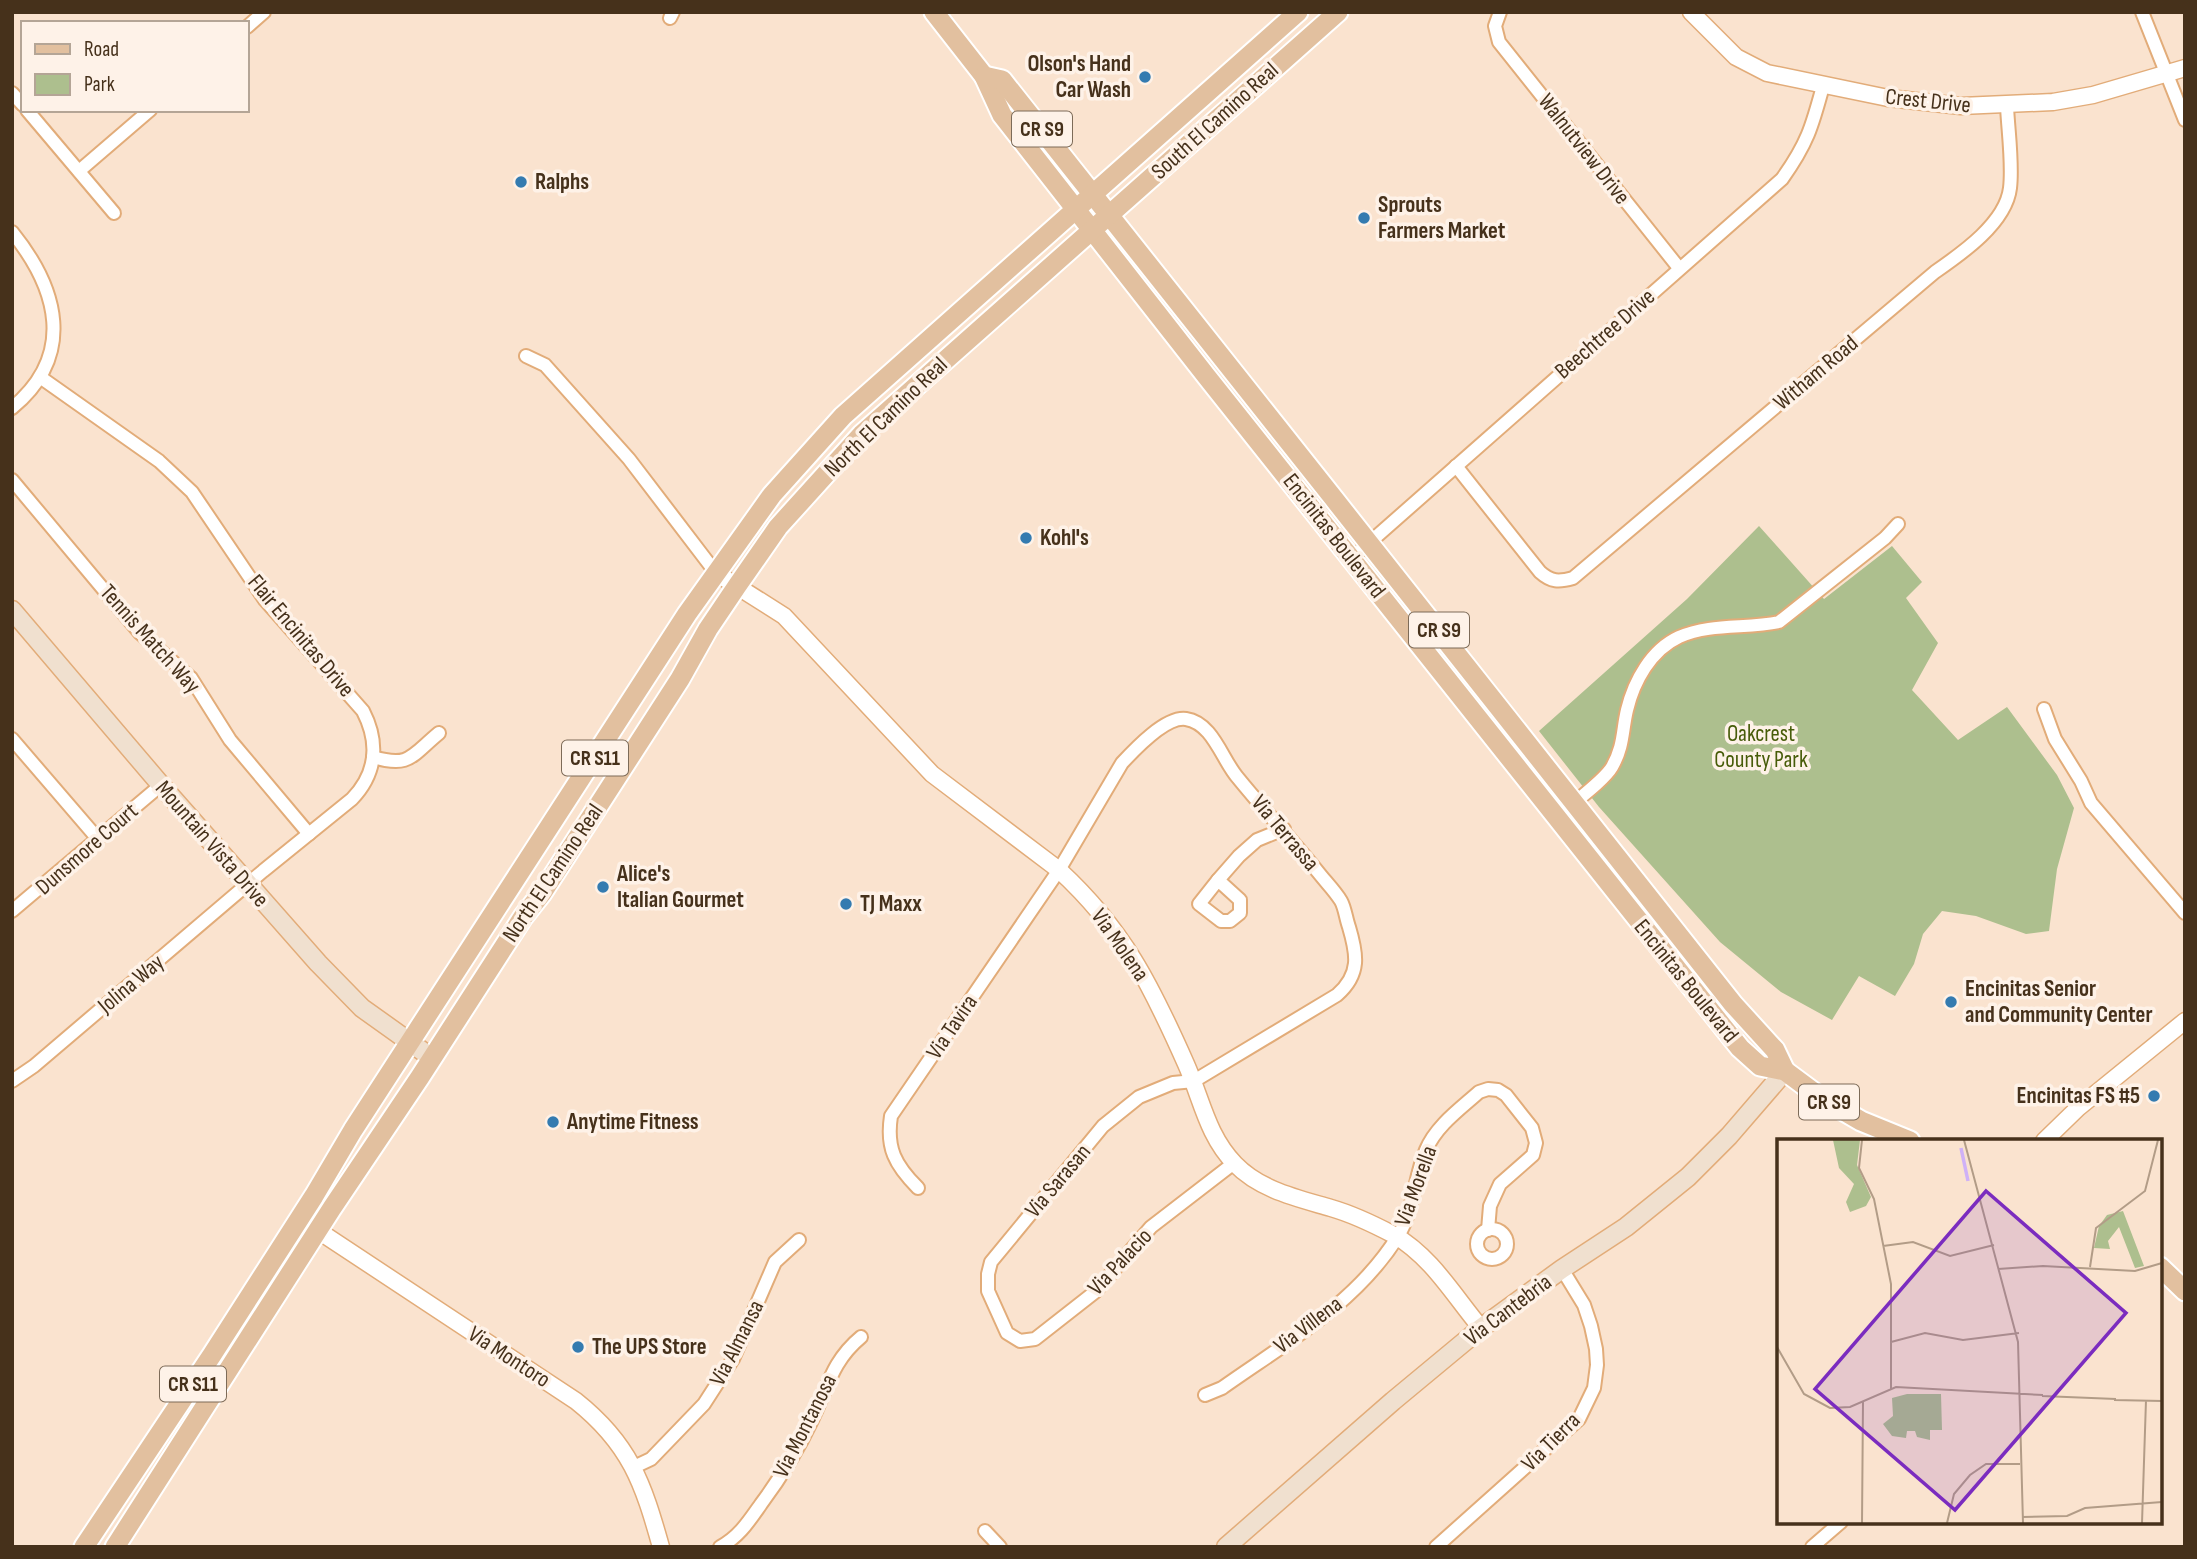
<svg xmlns="http://www.w3.org/2000/svg" width="2197" height="1559" viewBox="0 0 2197 1559" font-family="'Sofia Sans Condensed',sans-serif">
<rect width="100%" height="100%" fill="#fae3cf"/>
<path fill="#adbf8e" d="M 1759,526 L 1824,599 L 1892,546 L 1922,582 L 1906,598 L 1938,643 L 1912,690 L 1958,740 L 2007,707 L 2057,775 L 2074,808 L 2057,869 L 2049,931 L 2026,934 L 1976,916 L 1942,911 L 1923,934 L 1914,964 L 1895,996 L 1859,976 L 1832,1020 L 1781,992 L 1720,942 L 1599,807 L 1539,731 L 1687,599 Z"/>
<g fill="none" stroke-linecap="round" stroke-linejoin="round">
<g stroke="#e2ac79" stroke-width="16">
<g id="minor">
<path d="M 1500,12 L 1495,26 L 1499,42 L 1679,268"/>
<path d="M 2142,12 L 2185,120"/>
<path d="M 670,18 L 673,12"/>
<path d="M 247,27 L 264,12"/>
<path d="M 12,93 L 23,105"/>
<path d="M 27,110 L 114,213"/>
<path d="M 79,171 L 150,110"/>
<path d="M 12,232 C 58,289 76,355 12,408"/>
<path d="M 526,356 L 545,365 L 629,459 L 716,573"/>
<path d="M 1456,466 L 1540,572 C 1551,582 1559,582 1573,578 L 1935,272 C 1961,254 2006,223 2010,188 C 2013,164 2008,130 2007,106"/>
<path d="M 12,480 L 140,633 L 191,678 L 230,740 L 309,834"/>
<path d="M 1352,558 L 1782,179 C 1807,144 1812,127 1823,86"/>
<path d="M 2044,709 L 2055,739 L 2081,781 L 2091,803 L 2185,913"/>
<path d="M 12,739 L 98,839"/>
<path d="M 373,757 C 410,768 411,756 439,733"/>
<path d="M 1556,818 C 1570,805 1604,781 1612,767 C 1624,746 1622,731 1627,710 C 1634,681 1651,650 1679,637 C 1711,623 1746,629 1779,622 L 1885,538 L 1898,524"/>
<path d="M 1218,880 L 1240,900 L 1240,913 L 1230,921 L 1221,921 L 1199,904 Z"/>
<path d="M 1218,880 L 1239,856 L 1257,840 L 1284,829"/>
<path d="M 12,911 L 161,785"/>
<path d="M 12,1081 L 34,1066 L 263,871 L 352,799 C 377,773 379,742 363,711 L 265,600 L 192,492 L 159,461 L 40,377"/>
<path d="M 918,1188 C 895,1165 886,1148 891,1116 L 1059,870 L 1122,763 C 1135,749 1166,716 1186,719 C 1213,723 1222,760 1238,778 C 1264,810 1292,840 1318,872 C 1325,881 1335,891 1341,901 C 1345,908 1346,919 1349,927 C 1357,954 1361,974 1337,995 L 1194,1081 L 1173,1083 L 1139,1097 L 1103,1126 L 991,1262 L 988,1274 L 988,1291 L 1007,1333 L 1020,1341 L 1035,1339 L 1095,1292 L 1151,1227 L 1234,1163"/>
<circle cx="1492" cy="1244" r="15"/>
<path d="M 1205,1395 L 1222,1388 C 1284,1344 1357,1303 1398,1236 C 1414,1210 1414,1178 1426,1150 C 1436,1126 1460,1109 1479,1092 L 1488,1089 L 1498,1090 L 1506,1095 L 1532,1128 L 1536,1143 L 1533,1155 L 1500,1184 L 1490,1206 L 1488,1230"/>
<path d="M 634,1467 L 651,1459 L 704,1404 L 733,1359 L 775,1262 L 799,1240"/>
<path d="M 985,1531 L 1000,1547"/>
<path d="M 720,1547 C 739,1537 749,1521 761,1504 C 781,1477 798,1450 812,1420 C 828,1387 832,1361 861,1337"/>
<path d="M 1436,1547 L 1579,1419 L 1594,1388 L 1597,1365 L 1596,1349 L 1591,1326 L 1584,1305 L 1562,1269"/>
<path d="M 1812,1547 L 1841,1522"/>
</g>
</g>
<g stroke="#e2ac79" stroke-width="19">
<g id="tertiary">
<path d="M 1691,12 L 1736,57 L 1767,73 L 1888,98 L 1961,106 L 2053,102 L 2093,95 L 2185,68"/>
<path d="M 716,573 L 784,616 L 932,774 L 1059,870 C 1124,930 1151,985 1186,1064 C 1202,1100 1207,1135 1235,1164 C 1260,1190 1297,1198 1331,1208 C 1352,1214 1375,1225 1394,1235 C 1432,1257 1454,1296 1481,1328"/>
<path d="M 2044,1141 L 2078,1108 L 2185,1021"/>
<path d="M 299,1218 L 576,1401 C 630,1444 643,1483 661,1547"/>
</g>
</g>
<g stroke="#e2ac79" stroke-width="21">
<g id="secondary">
<path d="M 12,610 L 161,785 L 318,963 L 362,1008 L 432,1058"/>
<path d="M 1226,1547 L 1393,1401 L 1481,1328 L 1562,1269 L 1626,1227 L 1688,1177 L 1729,1136 L 1785,1071"/>
</g>
</g>
<g stroke="#fff" stroke-width="23">
<g id="primary">
<path d="M 934,12 L 984,76 L 1002,115 L 1207,377 L 1740,1048 L 1760,1066 L 1785,1071 L 1820,1097 L 1861,1121 L 1910,1141"/>
<path d="M 984,76 L 1002,80 C 1246,388 1490,695 1733,1004 L 1775,1050 L 1785,1071"/>
<path d="M 2160,1267 L 2185,1291"/>
<path d="M 84,1547 L 212,1355 L 314,1196 L 353,1130 L 687,614 L 772,495 L 843,416 L 1298,12"/>
<path d="M 115,1547 L 332,1208 L 420,1077 L 523,917 L 542,893 L 680,679 L 708,629 L 737,586 L 778,527 L 862,434 L 1338,12"/>
</g>
</g>
<use href="#minor" stroke="#fff" stroke-width="12"/>
<use href="#tertiary" stroke="#fff" stroke-width="16"/>
<use href="#secondary" stroke="#f0e0cf" stroke-width="18"/>
<use href="#primary" stroke="#e2c09f" stroke-width="19"/>
</g>
<g fill="#347bb0" stroke="#fef2e8" stroke-width="2.5">
<circle cx="1145" cy="77" r="7"/>
<circle cx="521" cy="182" r="7"/>
<circle cx="1364" cy="218" r="7"/>
<circle cx="1026" cy="538" r="7"/>
<circle cx="603" cy="887" r="7"/>
<circle cx="846" cy="904" r="7"/>
<circle cx="1951" cy="1002" r="7"/>
<circle cx="2154" cy="1096" r="7"/>
<circle cx="553" cy="1122" r="7"/>
<circle cx="578" cy="1347" r="7"/>
</g>
<g text-anchor="middle" dominant-baseline="central" stroke-width="7" stroke-linejoin="round" paint-order="stroke">
<g fill="#fef2e8" stroke="#7d6b58" stroke-width="2">
<rect x="1012" y="111.5" width="60" height="35" rx="5"/>
<rect x="1409" y="612.5" width="60" height="35" rx="5"/>
<rect x="562" y="740.5" width="66" height="35" rx="5"/>
<rect x="1799" y="1084.5" width="60" height="35" rx="5"/>
<rect x="160" y="1366.5" width="66" height="35" rx="5"/>
</g>
<g font-size="21" font-weight="bold" fill="#46311b">
<text x="1042" y="129">CR S9</text>
<text x="1439" y="630">CR S9</text>
<text x="595" y="758">CR S11</text>
<text x="1829" y="1102">CR S9</text>
<text x="193" y="1384">CR S11</text>
</g>
<g font-size="23" font-weight="bold" fill="#46311b" stroke="#fef2e8" text-anchor="start">
<text x="1131" y="64" text-anchor="end">Olson's Hand<tspan x="1131" dy="26">Car Wash</tspan></text>
<text x="535" y="182">Ralphs</text>
<text x="1378" y="205">Sprouts<tspan x="1378" dy="26">Farmers Market</tspan></text>
<text x="1040" y="538">Kohl's</text>
<text x="617" y="874">Alice's<tspan x="617" dy="26">Italian Gourmet</tspan></text>
<text x="860" y="904">TJ Maxx</text>
<text x="1965" y="989">Encinitas Senior<tspan x="1965" dy="26">and Community Center</tspan></text>
<text x="2140" y="1096" text-anchor="end">Encinitas FS #5</text>
<text x="567" y="1122">Anytime Fitness</text>
<text x="592" y="1347">The UPS Store</text>
</g>
<g font-size="23" fill="#46311b" stroke="#fef2e8">
<text transform="translate(1928 101) rotate(6)">Crest Drive</text>
<text transform="translate(1215 121) rotate(-42)">South El Camino Real</text>
<text transform="translate(1584 149) rotate(52)">Walnutview Drive</text>
<text transform="translate(1605 334) rotate(-41)">Beechtree Drive</text>
<text transform="translate(1816 373) rotate(-40)">Witham Road</text>
<text transform="translate(886 417) rotate(-44)">North El Camino Real</text>
<text transform="translate(1334 536) rotate(52)">Encinitas Boulevard</text>
<text transform="translate(301 636) rotate(50)">Flair Encinitas Drive</text>
<text transform="translate(150 639) rotate(48)">Tennis Match Way</text>
<text transform="translate(1285 833) rotate(50)">Via Terrassa</text>
<text transform="translate(212 844) rotate(49)">Mountain Vista Drive</text>
<text transform="translate(87 849) rotate(-41)">Dunsmore Court</text>
<text transform="translate(553 873) rotate(-56)">North El Camino Real</text>
<text transform="translate(1120 945) rotate(55)">Via Molena</text>
<text transform="translate(1686 981) rotate(51)">Encinitas Boulevard</text>
<text transform="translate(131 984) rotate(-40)">Jolina Way</text>
<text transform="translate(952 1027) rotate(-56)">Via Tavira</text>
<text transform="translate(1058 1181) rotate(-50)">Via Sarasan</text>
<text transform="translate(1416 1186) rotate(-70)">Via Morella</text>
<text transform="translate(1120 1262) rotate(-47)">Via Palacio</text>
<text transform="translate(1508 1310) rotate(-37)">Via Cantebria</text>
<text transform="translate(1308 1325) rotate(-37)">Via Villena</text>
<text transform="translate(737 1343) rotate(-63)">Via Almansa</text>
<text transform="translate(509 1357) rotate(33)">Via Montoro</text>
<text transform="translate(805 1426) rotate(-63)">Via Montanosa</text>
<text transform="translate(1551 1442) rotate(-45)">Via Tierra</text>
</g>
<g font-size="23" fill="#475c09" stroke="#fef2e8">
<text x="1761" y="734">Oakcrest<tspan x="1761" dy="26">County Park</tspan></text>
</g>
</g>
<g transform="translate(1777 1139)">
<rect width="385" height="385" fill="#fae3cf"/>
<path d="M 56,1 L 83,1 L 80,26 L 94,58 L 89,67 L 73,73 L 69,63 L 77,45 L 62,29 ZM 346,72 L 367,127 L 358,129 L 342,88 L 331,102 L 333,110 L 317,109 L 322,87 L 330,76 ZM 130,255 L 164,255 L 165,291 L 153,291 L 153,301 L 140,298 L 138,292 L 130,292 L 129,299 L 115,297 L 106,285 L 116,277 L 115,259 Z" fill="#adbf8e"/>
<path fill="none" stroke="#cfb1f7" stroke-width="3.5" d="M 184,9 L 191,42"/>
<path fill="none" stroke="#b29c87" stroke-width="2" d="M 85,1 L 82,29 L 97,60 L 114,145 L 114,251M 187,1 L 241,203 L 246,384M 106,107 L 136,103 L 173,117 L 217,106M 313,128 L 319,89 L 368,52 L 381,1M 221,130 L 266,127 L 358,132 L 385,124M 114,203 L 148,194 L 186,201 L 242,194M 0,208 L 27,255 L 53,269 L 73,268 L 119,248 L 266,256M 265,257 L 339,260M 337,261 L 385,262M 245,378 L 290,377 L 308,369 L 385,363M 85,384 L 86,263M 170,384 L 177,355 L 193,336 L 209,325 L 243,325M 365,384 L 369,261"/>
<path fill="#7b2cbf" fill-opacity="0.15" stroke="#7b2cbf" stroke-width="3.5" d="M 209,52 L 349,174 L 178,371 L 38,250 Z"/>
<rect width="385" height="385" fill="none" stroke="#46311b" stroke-width="3.5"/>
</g>
<rect width="2197" height="1559" fill="none" stroke="#46311b" stroke-width="28"/>
<rect x="21" y="21" width="228" height="91" fill="#fef2e8" stroke="#b4a596" stroke-width="2"/>
<rect x="35" y="44" width="35" height="10" fill="#e2c09f" stroke="#b4a596" stroke-width="2"/>
<text x="84" y="56" font-size="21" fill="#46311b">Road</text>
<rect x="35" y="74" width="35" height="21" fill="#adbf8e" stroke="#b4a596" stroke-width="2"/>
<text x="84" y="91" font-size="21" fill="#46311b">Park</text>
</svg>
